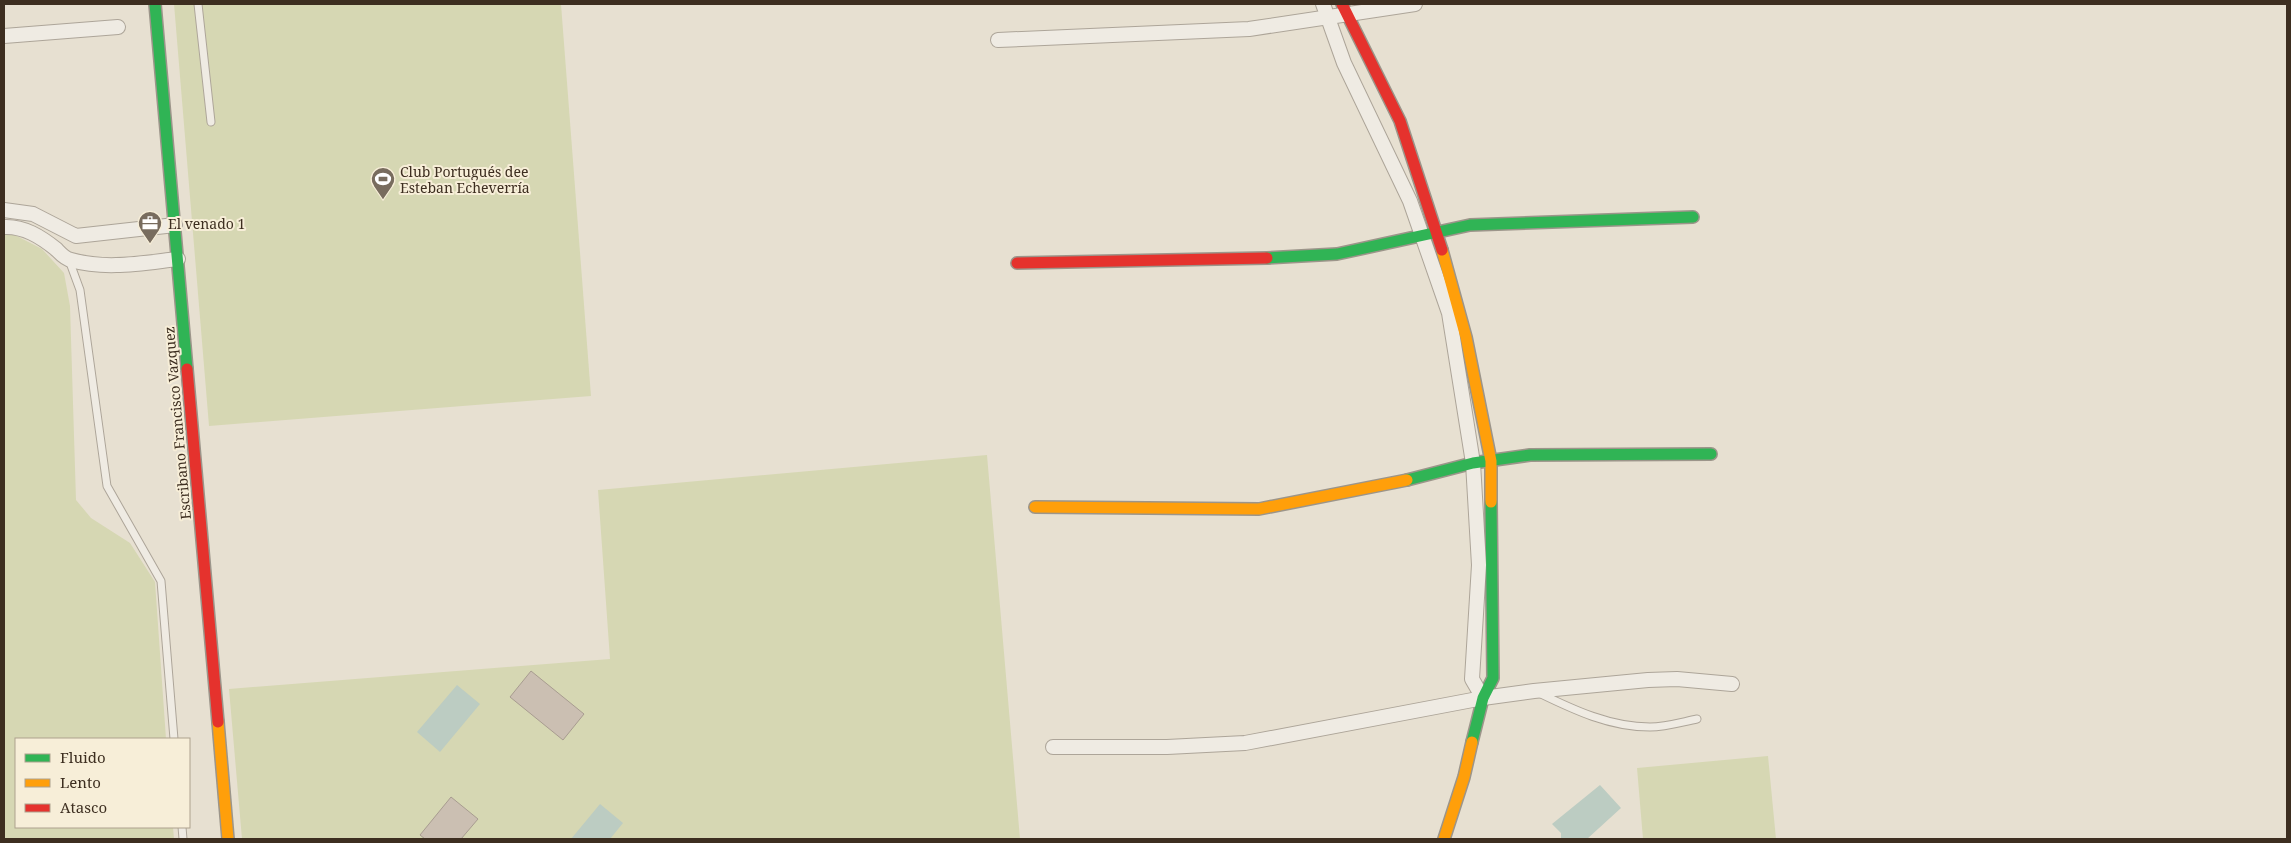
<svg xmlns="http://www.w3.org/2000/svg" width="2291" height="843" viewBox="0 0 2291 843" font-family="'Noto Serif',serif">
<rect width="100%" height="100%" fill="#e7e0d1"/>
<g fill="#d6d7b3">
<path d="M 174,4 L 561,4 L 591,396 L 209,426 Z"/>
<path d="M 13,234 L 42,249 L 64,273 L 70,306 L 76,500 L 91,518 L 130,543 L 155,582 L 166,739 L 16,739 L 16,827 L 173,827 L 174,839 L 4,839 L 4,235 Z"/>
<path d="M 987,455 L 1020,839 L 242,839 L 229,689 L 610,659 L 598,490 Z"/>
<path d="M 1768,756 L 1776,839 L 1643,839 L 1637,768 Z"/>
</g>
<g fill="#bcccc2">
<path d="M 457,685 L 480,704 L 440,752 L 417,732 Z"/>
<path d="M 1600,785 L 1621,808 L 1587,839 L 1561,839 L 1561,833 L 1552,824 Z"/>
<path d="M 600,804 L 623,823 L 610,839 L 571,839 Z"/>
</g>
<g fill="#cbbfb2" stroke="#a89c90">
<path d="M 531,671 L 584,714 L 563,740 L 510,697 Z"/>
<path d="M 451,797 L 478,819 L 461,839 L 425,839 L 420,835 Z"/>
</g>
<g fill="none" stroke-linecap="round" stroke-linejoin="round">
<g stroke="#ada599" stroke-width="9">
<g id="lane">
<path d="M 198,4 L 211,122"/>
<path d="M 69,260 L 80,290 L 107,486 L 161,581 L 174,739"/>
<path d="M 1539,693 C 1574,710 1610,727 1650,727 C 1665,727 1682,722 1697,719"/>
<path d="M 182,827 L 183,839"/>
</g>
</g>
<g stroke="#ada599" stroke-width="16">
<g id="street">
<path d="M 1323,4 L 1344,63 L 1410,201 L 1449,313 L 1473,463 L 1479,565 L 1472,679 L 1483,698"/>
<path d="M 4,36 L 118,27"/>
<path d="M 998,40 L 1249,29 L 1415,4"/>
<path d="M 4,210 L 33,214 L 76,236 L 175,225"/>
<path d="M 4,227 C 24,226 41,237 56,249 C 60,253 65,259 71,260 C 106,270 142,263 178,259"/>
<path d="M 1053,747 L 1167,747 L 1245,743 L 1483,698 L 1534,691 L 1648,680 L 1677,679 L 1732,684"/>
</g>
</g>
<g stroke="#9c958a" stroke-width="14">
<g id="fast">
<path d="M 155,4 L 187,369"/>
<path d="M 1267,258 L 1337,254 L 1470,225 L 1693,217"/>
<path d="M 1407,480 L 1473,463 L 1530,455 L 1711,454"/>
<path d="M 1472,742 L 1483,698 L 1493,678 L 1491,502"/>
</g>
</g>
<g stroke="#9c958a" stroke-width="14">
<g id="slow">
<path d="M 1442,250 L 1466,337 L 1491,461 L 1491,502"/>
<path d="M 1035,507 L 1259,509 L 1407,480"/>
<path d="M 218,722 L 228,839"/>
<path d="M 1444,839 L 1464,777 L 1472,742"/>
</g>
</g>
<g stroke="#9c958a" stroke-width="14">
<g id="jam">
<path d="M 1342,4 L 1400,121 L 1442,250"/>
<path d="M 1017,263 L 1267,258"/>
<path d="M 187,369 L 218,722"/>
</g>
</g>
<use href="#lane" stroke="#efebe3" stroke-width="7"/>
<use href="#street" stroke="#efebe3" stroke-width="14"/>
<use href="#fast" stroke="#30b455" stroke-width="11"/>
<use href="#slow" stroke="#ff9f0a" stroke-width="11"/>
<use href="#jam" stroke="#e5322d" stroke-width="11"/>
</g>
<defs>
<g id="stadium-pin" transform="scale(1.25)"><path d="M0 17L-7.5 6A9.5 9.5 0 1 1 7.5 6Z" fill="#786c5e" stroke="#f7eed8"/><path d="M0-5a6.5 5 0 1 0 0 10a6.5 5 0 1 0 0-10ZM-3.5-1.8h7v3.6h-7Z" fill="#fff"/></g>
<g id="office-pin" transform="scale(1.25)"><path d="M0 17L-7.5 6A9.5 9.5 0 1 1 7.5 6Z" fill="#786c5e" stroke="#f7eed8"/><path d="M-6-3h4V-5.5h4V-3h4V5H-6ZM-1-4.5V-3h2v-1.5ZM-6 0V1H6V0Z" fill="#fff"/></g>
</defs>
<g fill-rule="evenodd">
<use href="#stadium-pin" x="383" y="179"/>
<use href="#office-pin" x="150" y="223"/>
</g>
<g text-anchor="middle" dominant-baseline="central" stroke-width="4" stroke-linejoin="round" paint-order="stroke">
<g font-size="14" fill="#3d2e20" stroke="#f7eed8" text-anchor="start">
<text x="400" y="171">Club Portugués dee<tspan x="400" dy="16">Esteban Echeverría</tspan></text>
<text x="168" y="223">El venado 1</text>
</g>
<g font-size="14" fill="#3d2e20" stroke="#f7eed8">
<text transform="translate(177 423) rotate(-95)">Escribano Francisco Vazquez</text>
</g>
</g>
<rect width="2291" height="843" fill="none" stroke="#3d2e20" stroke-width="10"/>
<rect x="15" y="738" width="175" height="90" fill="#f7eed8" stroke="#ada18e"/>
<rect x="25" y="754" width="25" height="8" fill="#30b455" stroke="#ada18e"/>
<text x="60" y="763" font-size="15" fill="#3d2e20">Fluido</text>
<rect x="25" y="779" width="25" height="8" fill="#ff9f0a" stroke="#ada18e"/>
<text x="60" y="788" font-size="15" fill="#3d2e20">Lento</text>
<rect x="25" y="804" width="25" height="8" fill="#e5322d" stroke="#ada18e"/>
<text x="60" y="813" font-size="15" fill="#3d2e20">Atasco</text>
</svg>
